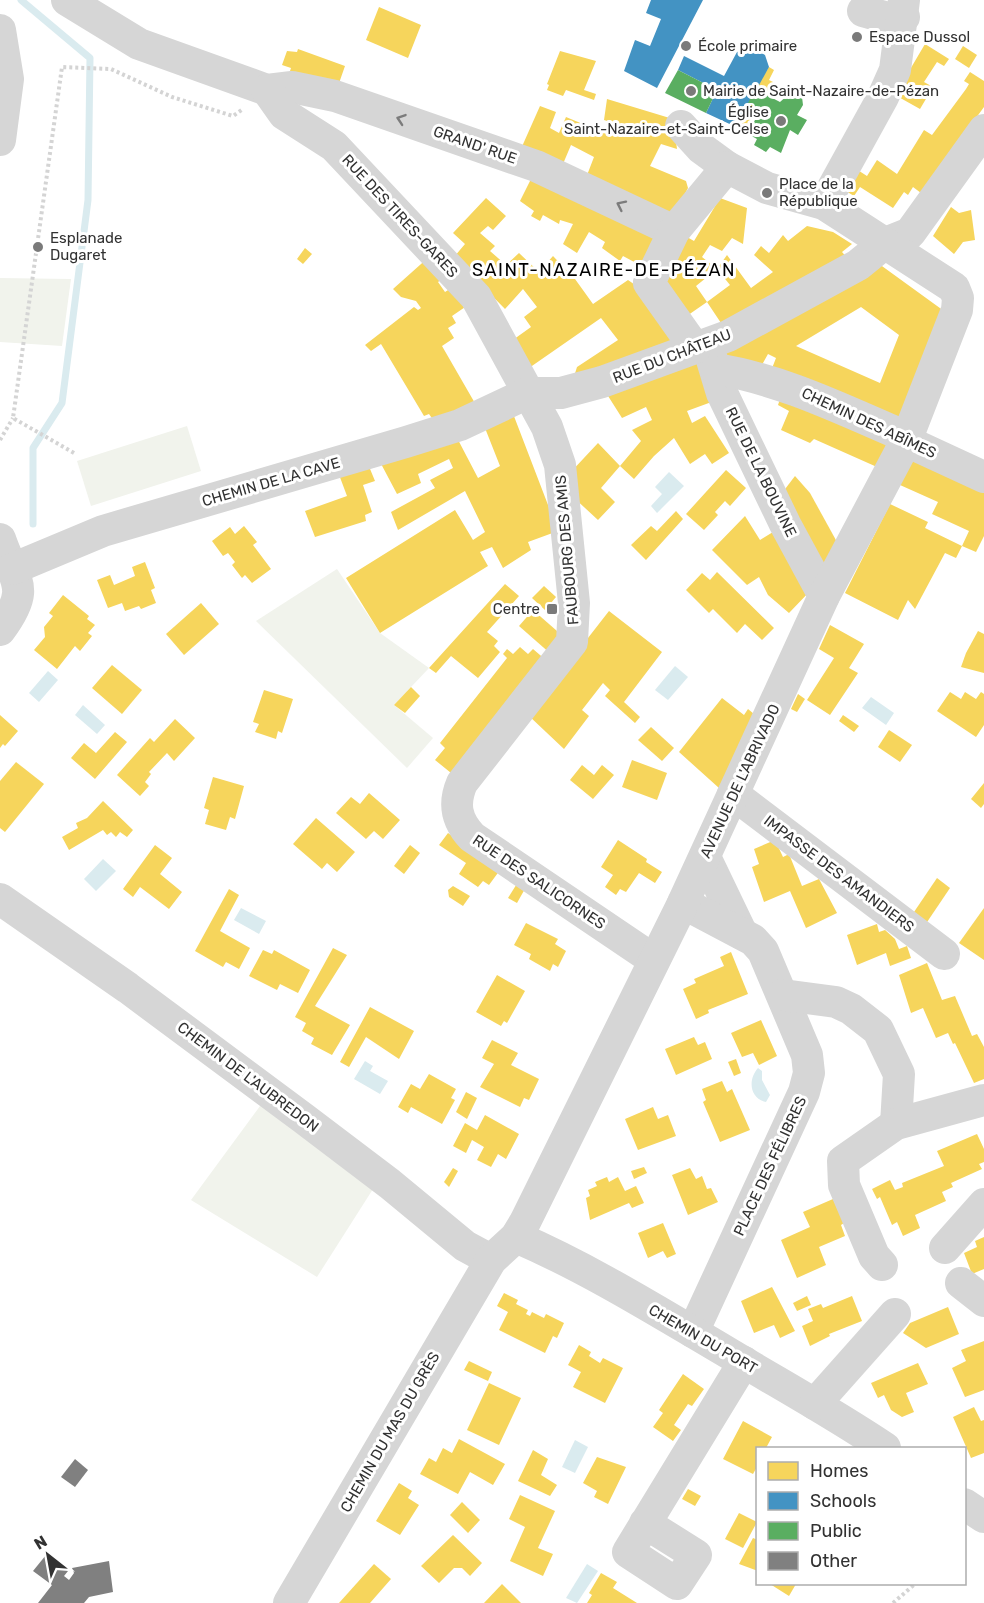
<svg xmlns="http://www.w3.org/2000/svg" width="984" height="1603" viewBox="0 0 984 1603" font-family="Rubik,sans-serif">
<rect width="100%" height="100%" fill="#fff"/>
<g fill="#f1f3ec">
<path d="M 0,278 L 71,279 L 62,346 L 0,342 Z"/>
<path d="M 187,426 L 201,471 L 91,506 L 77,461 Z"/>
<path d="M 337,569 L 380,633 L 429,668 L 394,705 L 433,738 L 407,768 L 256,621 Z"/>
<path d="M 263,1102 L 373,1189 L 317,1277 L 191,1200 Z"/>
</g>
<g fill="#daebef">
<path d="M 669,472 L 684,486 L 657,513 L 651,506 L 662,494 L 655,487 Z"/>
<path d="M 675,666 L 688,677 L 668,700 L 655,690 Z"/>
<path d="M 48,671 L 58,680 L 39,702 L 29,693 Z"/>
<path d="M 871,697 L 894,713 L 886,725 L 862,708 Z"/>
<path d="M 83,705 L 105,725 L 97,734 L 75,715 Z"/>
<path d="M 103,859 L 116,871 L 96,891 L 84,879 Z"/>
<path d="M 241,908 L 266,921 L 259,934 L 234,920 Z"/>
<path d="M 365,1061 L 373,1066 L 370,1071 L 388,1081 L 380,1094 L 354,1079 Z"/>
<path d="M 758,1068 L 762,1071 L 762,1080 L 770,1095 L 766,1102 C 749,1098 748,1079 758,1068 Z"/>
<path d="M 575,1440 L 588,1447 L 575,1473 L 562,1467 Z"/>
<path d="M 587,1564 L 598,1571 L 577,1603 L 566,1598 Z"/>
</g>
<g fill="#f6d55c" fill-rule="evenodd">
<path d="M 379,7 L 421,25 L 408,58 L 366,40 Z"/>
<path d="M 925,44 L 949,59 L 944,66 L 937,62 L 924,82 L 933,87 L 920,109 L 895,95 Z"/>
<path d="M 963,46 L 977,55 L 969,68 L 955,59 Z"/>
<path d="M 298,49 L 345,66 L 338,86 L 289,74 L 291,68 L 282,65 L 287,51 L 297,52 Z"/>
<path d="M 560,51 L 596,61 L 584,90 L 596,94 L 594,100 L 566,90 L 563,96 L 547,90 L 549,85 L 547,84 Z"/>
<path d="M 769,67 L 774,70 L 769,80 L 777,84 L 770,97 L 755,89 Z"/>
<path d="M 970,72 L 984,81 L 984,107 L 921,193 L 913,187 L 908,195 L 904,192 L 893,208 L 860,187 L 854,196 L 841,188 L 853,167 L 867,176 L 877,160 L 897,174 L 924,130 L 932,135 L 966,89 L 969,84 L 964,81 Z"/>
<path d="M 607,99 L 673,119 L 677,149 L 661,144 L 650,166 L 686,181 L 688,188 L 671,221 L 584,183 L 594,157 L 571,145 L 560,171 L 520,151 L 540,106 L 556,112 L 550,128 L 559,133 L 566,117 L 607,134 L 610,122 L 604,120 Z"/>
<path d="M 748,103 L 757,108 L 747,128 L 738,123 Z"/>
<path d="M 533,175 L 665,235 L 649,270 L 623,256 L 620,261 L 602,248 L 605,242 L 589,232 L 577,253 L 563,244 L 573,224 L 560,220 L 559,224 L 543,215 L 540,221 L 531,216 L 534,211 L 520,201 Z"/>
<path d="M 486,198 L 506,216 L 493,230 L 488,226 L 480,233 L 495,246 L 490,251 L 506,265 L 519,253 L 539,272 L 553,256 L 575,279 L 593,304 L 628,280 L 641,289 L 685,343 L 572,383 L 577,367 L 618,340 L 601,318 L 529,368 L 510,342 L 531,327 L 524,317 L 537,307 L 523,289 L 505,309 L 454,257 L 465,244 L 453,233 Z"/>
<path d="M 720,198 L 747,208 L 743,244 L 732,238 L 722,251 L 710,245 L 702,257 L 717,269 L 696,286 L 707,302 L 730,285 L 717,269 L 727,255 L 751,288 L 773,272 L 754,255 L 761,246 L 769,253 L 783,235 L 788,241 L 807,226 L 833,232 L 852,244 L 842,252 L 849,260 L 725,329 L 707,302 L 681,320 L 654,280 L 680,233 L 694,241 Z"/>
<path d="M 951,207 L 959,213 L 971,210 L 975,240 L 963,242 L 954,254 L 933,236 Z"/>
<path d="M 305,248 L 312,254 L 303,264 L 297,259 Z"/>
<path d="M 430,256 L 447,275 L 438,282 L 445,292 L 456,285 L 471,303 L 452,316 L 456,323 L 448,328 L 454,338 L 442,346 L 476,405 L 436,424 L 429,414 L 424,416 L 381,344 L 371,351 L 365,345 L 414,307 L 418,310 L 421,308 L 416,301 L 401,297 L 393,289 Z"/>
<path d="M 875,261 L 944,311 L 897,426 L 769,376 L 776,358 L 768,354 L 758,372 L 734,364 L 720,350 ZM 861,307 L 899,335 L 880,383 L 796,346 Z"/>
<path d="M 696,356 L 717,400 L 687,411 L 692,423 L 705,416 L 729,453 L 712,464 L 705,454 L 690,464 L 674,438 L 654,456 L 634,479 L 620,466 L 641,441 L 632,430 L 652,420 L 646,407 L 622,418 L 603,388 Z"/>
<path d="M 783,390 L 891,439 L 877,467 L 814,439 L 810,443 L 781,430 L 789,411 L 778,405 Z"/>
<path d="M 512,411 L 558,531 L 528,542 L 531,550 L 503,568 L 492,547 L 480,552 L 488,566 L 380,633 L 346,578 L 455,510 L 473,540 L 485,532 L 465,491 L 398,530 L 391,512 L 435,488 L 430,480 L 453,468 L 449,459 L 418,474 L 421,483 L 397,494 L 379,460 L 455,434 L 478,478 L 500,466 L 483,423 Z"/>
<path d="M 598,443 L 620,466 L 601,488 L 615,502 L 598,520 L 571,495 L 569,474 Z"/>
<path d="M 913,459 L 984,493 L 984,536 L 976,552 L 962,546 L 969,531 L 932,514 L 938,502 L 900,485 Z"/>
<path d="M 368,464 L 375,481 L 363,485 L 372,512 L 365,515 L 366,521 L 315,537 L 305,511 L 347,496 L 338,472 Z"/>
<path d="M 726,470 L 746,488 L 730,506 L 725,501 L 715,512 L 718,515 L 704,530 L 686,514 Z"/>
<path d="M 795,476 L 810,493 L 837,542 L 823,565 L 779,497 Z"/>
<path d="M 890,504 L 928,522 L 925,528 L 962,546 L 956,558 L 945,553 L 915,609 L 908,600 L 898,620 L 845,593 Z"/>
<path d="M 676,511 L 683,519 L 646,560 L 631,545 L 651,526 L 657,531 Z"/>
<path d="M 745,516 L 760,540 L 773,532 L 812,589 L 789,613 L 768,595 L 759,577 L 747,585 L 712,550 Z"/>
<path d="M 244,526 L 257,542 L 253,545 L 271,569 L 252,583 L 245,575 L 242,578 L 232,565 L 235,562 L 228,553 L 223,556 L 212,541 L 230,527 L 235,534 Z"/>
<path d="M 145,562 L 155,588 L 151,590 L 156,603 L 141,609 L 139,606 L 125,611 L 122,603 L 108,608 L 97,580 L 110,575 L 114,585 L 135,576 L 132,567 Z"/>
<path d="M 717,572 L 774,628 L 762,640 L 745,624 L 737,633 L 713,609 L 709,613 L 686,590 L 702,573 L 710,580 Z"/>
<path d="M 505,584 L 519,596 L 487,632 L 498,641 L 494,646 L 500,652 L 478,678 L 451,656 L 436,673 L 429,668 Z"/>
<path d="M 544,586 L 556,597 L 545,610 L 532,598 Z"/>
<path d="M 63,595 L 89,616 L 87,619 L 95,625 L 88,633 L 92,636 L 80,651 L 75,646 L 57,669 L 34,650 L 45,637 L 44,627 L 53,616 L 49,613 Z"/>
<path d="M 201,603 L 219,624 L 184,655 L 166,634 Z"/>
<path d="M 533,610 L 565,638 L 552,655 L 519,626 Z"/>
<path d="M 609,611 L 662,652 L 624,702 L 640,717 L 635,723 L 605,696 L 610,690 L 603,683 L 582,710 L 589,716 L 564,749 L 528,715 Z"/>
<path d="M 830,625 L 864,644 L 849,668 L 858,673 L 830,715 L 807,700 L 834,658 L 819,649 Z"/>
<path d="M 978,631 L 984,634 L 984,673 L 961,667 L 966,653 Z"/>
<path d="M 520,647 L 528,654 L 533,649 L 547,661 L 456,777 L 435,760 L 445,748 L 440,743 L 507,658 L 503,654 L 507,649 L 513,654 Z"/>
<path d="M 112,665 L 142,690 L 122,714 L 92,688 Z"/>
<path d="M 411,687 L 420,696 L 405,713 L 394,705 Z"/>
<path d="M 264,690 L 293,699 L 282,733 L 278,731 L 276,739 L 255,732 L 259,724 L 253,722 Z"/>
<path d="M 950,692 L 961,699 L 965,692 L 976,699 L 981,692 L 984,694 L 984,725 L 976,737 L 937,711 Z"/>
<path d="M 798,694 L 805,699 L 797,712 L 791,709 Z"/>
<path d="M 722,698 L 744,715 L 748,709 L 754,714 L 719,788 L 679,752 Z"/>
<path d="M 0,715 L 18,731 L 5,746 L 3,744 L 0,748 Z"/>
<path d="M 843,715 L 859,726 L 854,732 L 839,721 Z"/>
<path d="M 175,719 L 195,738 L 174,761 L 167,753 L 149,772 L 151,774 L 145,782 L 149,786 L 140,796 L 117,775 L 150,738 L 154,742 Z"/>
<path d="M 651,727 L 674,748 L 662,761 L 638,740 Z"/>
<path d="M 889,730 L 912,745 L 900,762 L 878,747 Z"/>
<path d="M 115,732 L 127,742 L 95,779 L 71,758 L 84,743 L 96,753 Z"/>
<path d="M 632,760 L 667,773 L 657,800 L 622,787 Z"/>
<path d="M 16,762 L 44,784 L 5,832 L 0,828 L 0,781 Z"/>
<path d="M 582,765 L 594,775 L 602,765 L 614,775 L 593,799 L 570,780 Z"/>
<path d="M 213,777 L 244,786 L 235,819 L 230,817 L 226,830 L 205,824 L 209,810 L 204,808 Z"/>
<path d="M 984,783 L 984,804 L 981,808 L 971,799 Z"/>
<path d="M 369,793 L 400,820 L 383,839 L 374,831 L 366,839 L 336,813 L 351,797 L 360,804 Z"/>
<path d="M 103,801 L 133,830 L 127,837 L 120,832 L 116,837 L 111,832 L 107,835 L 103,830 L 69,850 L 62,837 L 78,828 L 76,823 L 87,818 Z"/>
<path d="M 316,818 L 355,852 L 337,872 L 327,863 L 322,869 L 293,844 Z"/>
<path d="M 448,833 L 500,870 L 489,885 L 483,881 L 478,887 L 459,874 L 466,863 L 439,845 Z"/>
<path d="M 618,840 L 647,859 L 646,862 L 662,872 L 655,883 L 639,873 L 626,892 L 620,889 L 616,895 L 605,887 L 613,875 L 601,867 Z"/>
<path d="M 775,840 L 783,857 L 789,854 L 802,886 L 819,879 L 837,913 L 806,928 L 790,891 L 764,902 L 752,867 L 759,864 L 754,849 Z"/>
<path d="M 155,845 L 172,858 L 160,874 L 182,892 L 169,909 L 140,887 L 133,897 L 123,889 Z"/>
<path d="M 410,845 L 420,853 L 404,874 L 394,866 Z"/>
<path d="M 937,878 L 950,888 L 921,931 L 914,912 Z"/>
<path d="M 518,882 L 526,887 L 517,903 L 508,898 Z"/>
<path d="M 453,886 L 470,896 L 463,906 L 449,897 L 448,890 Z"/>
<path d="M 229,889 L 239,895 L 220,931 L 250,948 L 239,969 L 226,962 L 223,967 L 195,951 Z"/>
<path d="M 984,908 L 984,960 L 959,943 Z"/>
<path d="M 526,923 L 558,939 L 555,944 L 566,951 L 558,967 L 553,964 L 550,971 L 529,959 L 531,954 L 514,945 Z"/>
<path d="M 877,924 L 879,932 L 885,930 L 895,939 L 899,949 L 907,946 L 911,958 L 890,966 L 886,953 L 857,965 L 847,935 Z"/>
<path d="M 333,948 L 347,955 L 315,1006 L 350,1025 L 332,1055 L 311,1044 L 314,1038 L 302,1031 L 306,1023 L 295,1017 Z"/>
<path d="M 263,950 L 272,954 L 274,950 L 310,970 L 298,993 L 280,984 L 277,990 L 249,976 Z"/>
<path d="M 731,952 L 748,994 L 708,1010 L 709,1013 L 696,1019 L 683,989 L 696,983 L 694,979 L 724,966 L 720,957 Z"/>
<path d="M 927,963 L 942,1000 L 955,996 L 972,1036 L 977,1034 L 984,1047 L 984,1079 L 974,1083 L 955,1043 L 953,1044 L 948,1033 L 936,1038 L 923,1008 L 911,1013 L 899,975 Z"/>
<path d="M 497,975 L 525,991 L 507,1023 L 504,1021 L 501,1026 L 476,1012 Z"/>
<path d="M 370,1007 L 414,1031 L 399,1059 L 366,1037 L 349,1067 L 340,1062 Z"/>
<path d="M 761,1020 L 777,1056 L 759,1065 L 753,1053 L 742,1057 L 731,1033 Z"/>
<path d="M 694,1037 L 698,1045 L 705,1042 L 712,1059 L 676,1075 L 665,1049 Z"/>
<path d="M 492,1040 L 518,1053 L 511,1065 L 539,1079 L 529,1100 L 524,1098 L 520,1107 L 480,1087 L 494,1064 L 482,1058 Z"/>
<path d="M 736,1059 L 741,1073 L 734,1076 L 728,1062 Z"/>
<path d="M 429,1074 L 456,1089 L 451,1098 L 455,1100 L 442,1124 L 411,1107 L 408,1113 L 398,1107 L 411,1084 L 420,1089 Z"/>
<path d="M 722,1081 L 727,1092 L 732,1089 L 750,1130 L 720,1142 L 703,1102 L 706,1100 L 702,1089 Z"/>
<path d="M 466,1092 L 477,1098 L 467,1119 L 456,1112 Z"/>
<path d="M 653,1107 L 658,1119 L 668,1115 L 676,1136 L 638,1150 L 625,1119 Z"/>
<path d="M 485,1115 L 519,1134 L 506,1159 L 498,1154 L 491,1167 L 477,1160 L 484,1147 L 472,1140 L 466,1153 L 453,1146 L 465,1123 L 477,1130 Z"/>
<path d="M 977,1134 L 984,1149 L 984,1162 L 979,1164 L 982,1169 L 951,1183 L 953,1187 L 942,1192 L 946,1201 L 915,1215 L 920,1228 L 903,1236 L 897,1222 L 892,1225 L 880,1197 L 877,1199 L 872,1189 L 890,1180 L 895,1190 L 903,1187 L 902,1183 L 944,1166 L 937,1151 Z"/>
<path d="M 644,1167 L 647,1173 L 634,1179 L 631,1171 Z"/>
<path d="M 453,1168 L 458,1171 L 449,1187 L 444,1182 Z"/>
<path d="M 690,1168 L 696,1179 L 702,1176 L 707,1189 L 711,1188 L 718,1202 L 688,1215 L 672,1175 Z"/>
<path d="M 607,1177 L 609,1182 L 618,1177 L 625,1191 L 636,1186 L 644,1203 L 632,1208 L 629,1203 L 590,1220 L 586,1198 L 590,1196 L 588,1190 L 597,1186 L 595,1182 Z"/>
<path d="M 833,1199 L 844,1223 L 841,1225 L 845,1236 L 819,1247 L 826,1265 L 797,1278 L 781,1240 L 810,1227 L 803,1212 Z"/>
<path d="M 663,1223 L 676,1254 L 667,1258 L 663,1251 L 648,1258 L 638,1233 Z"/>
<path d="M 984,1237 L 984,1269 L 972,1274 L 964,1253 L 977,1247 L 975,1241 Z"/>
<path d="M 772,1287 L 795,1331 L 780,1338 L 774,1325 L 754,1333 L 741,1301 Z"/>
<path d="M 504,1293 L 518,1300 L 516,1304 L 528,1310 L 526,1314 L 530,1316 L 532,1312 L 544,1318 L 546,1314 L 564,1323 L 557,1338 L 553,1336 L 545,1353 L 499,1330 L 508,1312 L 497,1306 Z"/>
<path d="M 807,1296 L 811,1305 L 797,1311 L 793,1303 Z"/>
<path d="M 852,1296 L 862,1321 L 829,1334 L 830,1336 L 810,1346 L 802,1326 L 813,1321 L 808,1309 L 821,1304 L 823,1308 Z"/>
<path d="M 948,1307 L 959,1334 L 926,1348 L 903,1333 L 910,1323 Z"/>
<path d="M 984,1341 L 984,1390 L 965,1397 L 952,1368 L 966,1361 L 961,1350 Z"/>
<path d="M 579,1345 L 591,1352 L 589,1356 L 600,1363 L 603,1358 L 623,1368 L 605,1403 L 573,1387 L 581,1372 L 568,1365 Z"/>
<path d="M 469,1361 L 492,1372 L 488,1381 L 464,1370 Z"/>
<path d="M 918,1363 L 928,1384 L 906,1393 L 914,1412 L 902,1417 L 891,1410 L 884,1395 L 878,1398 L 871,1383 Z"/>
<path d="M 683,1374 L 704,1389 L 692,1406 L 688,1404 L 674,1425 L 681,1430 L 673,1441 L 653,1427 L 663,1413 L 659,1410 Z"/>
<path d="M 489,1383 L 521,1398 L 499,1445 L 467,1430 Z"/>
<path d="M 974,1407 L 981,1421 L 984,1420 L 984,1453 L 971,1458 L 953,1417 Z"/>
<path d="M 743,1421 L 772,1437 L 766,1448 L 758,1448 L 758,1465 L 753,1474 L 723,1459 Z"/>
<path d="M 459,1439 L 505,1464 L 493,1485 L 470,1472 L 458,1494 L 420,1474 L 429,1458 L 436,1462 L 443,1448 L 452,1453 Z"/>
<path d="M 533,1450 L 548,1459 L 541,1475 L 557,1485 L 550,1496 L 518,1481 Z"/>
<path d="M 597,1457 L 626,1467 L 608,1504 L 594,1497 L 597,1491 L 583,1483 Z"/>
<path d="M 399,1483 L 412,1491 L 408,1498 L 419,1505 L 400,1535 L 376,1521 Z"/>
<path d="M 688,1489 L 701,1496 L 695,1506 L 682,1499 Z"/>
<path d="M 520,1495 L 555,1511 L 538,1548 L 553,1554 L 543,1576 L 510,1561 L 525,1527 L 509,1519 Z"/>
<path d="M 462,1502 L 480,1520 L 468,1533 L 450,1515 Z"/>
<path d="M 739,1513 L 757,1522 L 743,1548 L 725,1539 Z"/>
<path d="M 453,1535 L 482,1563 L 470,1576 L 462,1568 L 454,1568 L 439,1583 L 421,1566 Z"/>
<path d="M 753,1538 L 758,1540 L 758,1571 L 739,1564 Z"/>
<path d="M 374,1564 L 391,1579 L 370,1603 L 339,1603 Z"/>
<path d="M 601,1573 L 617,1582 L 613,1588 L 637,1603 L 587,1603 L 592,1595 L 589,1593 Z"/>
<path d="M 502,1584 L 521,1603 L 484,1603 Z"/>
<path d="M 770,1584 L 796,1584 L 789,1596 Z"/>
</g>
<g fill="#4393c3">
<path d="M 651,0 L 703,0 L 657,88 L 624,71 L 635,40 L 650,46 L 661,19 L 646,13 Z"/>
<path d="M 751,47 L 765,55 L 769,67 L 736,127 L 706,113 L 717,90 L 678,70 L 684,56 L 724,76 L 737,52 Z"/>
</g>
<g fill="#5aae61">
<path d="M 678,70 L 717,90 L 706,113 L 665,93 Z"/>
<path d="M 755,89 L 780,102 L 789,94 L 802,97 L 803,105 L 797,115 L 807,120 L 798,135 L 790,130 L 781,153 L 770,147 L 766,152 L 754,145 L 757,139 L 746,133 L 762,110 L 748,103 Z"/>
</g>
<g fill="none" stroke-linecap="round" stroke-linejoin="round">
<path stroke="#daebef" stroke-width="7" d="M 21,0 L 90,58 L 88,200 L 62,403 L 33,448 L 33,524"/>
</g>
<g fill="#808080">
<path d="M 75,1459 L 88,1470 L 75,1487 L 61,1477 Z"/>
<path d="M 46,1555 L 68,1571 L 64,1576 L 69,1580 L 74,1573 L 72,1568 L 109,1561 L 113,1592 L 89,1597 L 84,1603 L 38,1603 L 52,1585 L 33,1571 Z"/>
</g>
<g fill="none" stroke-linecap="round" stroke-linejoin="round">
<g stroke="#d4d4d4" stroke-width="4" stroke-dasharray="3 3" stroke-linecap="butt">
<path d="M 0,440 L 13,418"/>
<path d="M 74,453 L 13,418 L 62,67 L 111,69 L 172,97 L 233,116 L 243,109"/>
<path d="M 893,1603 L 915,1584"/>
</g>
<g stroke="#d6d6d6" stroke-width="32">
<path d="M 67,0 L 139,44 L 267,90 L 292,87 L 335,96 L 536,166 L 674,231"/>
<path d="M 863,11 L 888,18 L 904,17"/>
<path d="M 0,30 L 8,79 L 0,140"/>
<path d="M 267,90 L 284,114 L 334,146 L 476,297 L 547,427 L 560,465 L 574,603 L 572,642 L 462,783 C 453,804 456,820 472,837 L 654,960"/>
<path d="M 681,126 L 701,148 L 727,167"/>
<path d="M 824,204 L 883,97 L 895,70 L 904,0"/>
<path d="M 709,350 L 722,393 L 785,524 L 824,596"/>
<path d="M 716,369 C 779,379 837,407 895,432 L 906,441 L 984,477"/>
<path d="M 0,539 C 15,583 32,587 0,630"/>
<path d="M 12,569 L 103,531 L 406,442 L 460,425 L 528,393 L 561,393 L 602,382 L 728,336 L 858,265 L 885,243 L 910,233 L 984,130"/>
<path d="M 733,794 L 944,954"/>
<path d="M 705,857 L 742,934"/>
<path d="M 0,899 L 128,988 L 303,1118 L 390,1184 L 465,1246 L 491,1260"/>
<path d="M 683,903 L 753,940 L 763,951 L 807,1055 L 809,1073 L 804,1092 L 693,1332"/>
<path d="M 783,995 L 836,1002 L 851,1009 L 878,1030 L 899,1074 L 896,1124"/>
<path d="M 516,1237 C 588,1268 657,1311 725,1351 C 778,1383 833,1413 885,1448"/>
<path d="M 945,1248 L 984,1204"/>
<path d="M 882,1265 L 874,1256 L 844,1185 L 843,1161 L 896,1124 L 984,1100"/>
<path d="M 961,1283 L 984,1301"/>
<path d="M 815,1404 L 895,1314"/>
<path d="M 964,1504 L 984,1517"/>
<path d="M 645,1523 L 696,1555 L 677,1584 L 628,1552 L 744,1362"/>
<path d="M 289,1603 L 491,1260 L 516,1237 L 525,1222 L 683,903 L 824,596 L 906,441 L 957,310 L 958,298 L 954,288 L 824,204 L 767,188 L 727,167 L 674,231 L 649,283 L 695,348"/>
</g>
</g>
<defs><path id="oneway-chevron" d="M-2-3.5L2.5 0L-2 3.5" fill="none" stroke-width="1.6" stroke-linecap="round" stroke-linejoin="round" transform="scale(1.5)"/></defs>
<g stroke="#7c7c7c">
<use href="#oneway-chevron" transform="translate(401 119) rotate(-161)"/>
<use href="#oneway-chevron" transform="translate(621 205) rotate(-154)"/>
</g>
<g fill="#7a7a7a" stroke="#fff" stroke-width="2">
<circle cx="857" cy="37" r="6"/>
<circle cx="686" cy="46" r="6"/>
<circle cx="691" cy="91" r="6"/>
<circle cx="781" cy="121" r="6"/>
<circle cx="767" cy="193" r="6"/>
<circle cx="38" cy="247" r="6"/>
<rect x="546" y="603" width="12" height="12" rx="3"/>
</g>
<g text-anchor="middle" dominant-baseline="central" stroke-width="6" stroke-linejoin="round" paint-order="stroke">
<g font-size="15" fill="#323232" stroke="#fff" text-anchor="start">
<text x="869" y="37">Espace Dussol</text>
<text x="698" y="46">École primaire</text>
<text x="703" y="91">Mairie de Saint-Nazaire-de-Pézan</text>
<text x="769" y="112" text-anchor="end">Église<tspan x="769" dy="17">Saint-Nazaire-et-Saint-Celse</tspan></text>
<text x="779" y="184">Place de la<tspan x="779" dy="17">République</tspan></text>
<text x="50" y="238">Esplanade<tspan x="50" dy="17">Dugaret</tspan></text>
<text x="540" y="609" text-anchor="end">Centre</text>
</g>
<g font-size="15" fill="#323232" stroke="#fff">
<text transform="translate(475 145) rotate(19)">GRAND' RUE</text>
<text transform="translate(400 216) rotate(47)">RUE DES TIRES-GARES</text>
<text transform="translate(672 356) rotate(-21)">RUE DU CHÂTEAU</text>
<text transform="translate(869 423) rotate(25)">CHEMIN DES ABÎMES</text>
<text transform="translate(761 472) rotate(64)">RUE DE LA BOUVINE</text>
<text transform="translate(271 482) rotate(-16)">CHEMIN DE LA CAVE</text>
<text transform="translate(567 550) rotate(-95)">FAUBOURG DES AMIS</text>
<text transform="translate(740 781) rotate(-65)">AVENUE DE L'ABRIVADO</text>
<text transform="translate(839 874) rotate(37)">IMPASSE DES AMANDIERS</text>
<text transform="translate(539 882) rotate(34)">RUE DES SALICORNES</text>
<text transform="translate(248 1077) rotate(37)">CHEMIN DE L'AUBREDON</text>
<text transform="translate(770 1166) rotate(-65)">PLACE DES FÉLIBRES</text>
<text transform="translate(703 1339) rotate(30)">CHEMIN DU PORT</text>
<text transform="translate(390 1432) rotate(-60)">CHEMIN DU MAS DU GRÈS</text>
</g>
<g font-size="18" letter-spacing="1.5" fill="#000" stroke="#fff">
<text x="604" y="270">SAINT-NAZAIRE-DE-PÉZAN</text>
</g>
</g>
<rect x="756" y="1447" width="210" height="138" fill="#ffffff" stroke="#adadad" stroke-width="1.5"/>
<rect x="768" y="1462" width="30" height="18" fill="#f6d55c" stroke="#adadad" stroke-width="1.5"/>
<text x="810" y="1477" font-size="18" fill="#323232">Homes</text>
<rect x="768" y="1492" width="30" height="18" fill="#4393c3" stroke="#adadad" stroke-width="1.5"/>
<text x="810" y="1507" font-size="18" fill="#323232">Schools</text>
<rect x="768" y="1522" width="30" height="18" fill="#5aae61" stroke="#adadad" stroke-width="1.5"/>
<text x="810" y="1537" font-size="18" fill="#323232">Public</text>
<rect x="768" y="1552" width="30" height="18" fill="#808080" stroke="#adadad" stroke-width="1.5"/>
<text x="810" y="1567" font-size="18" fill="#323232">Other</text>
<g transform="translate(48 1555) rotate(329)" stroke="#ffffff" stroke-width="4.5" paint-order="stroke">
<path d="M0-4.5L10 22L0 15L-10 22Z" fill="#323232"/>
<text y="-9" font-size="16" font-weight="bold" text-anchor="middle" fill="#323232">N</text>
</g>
</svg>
